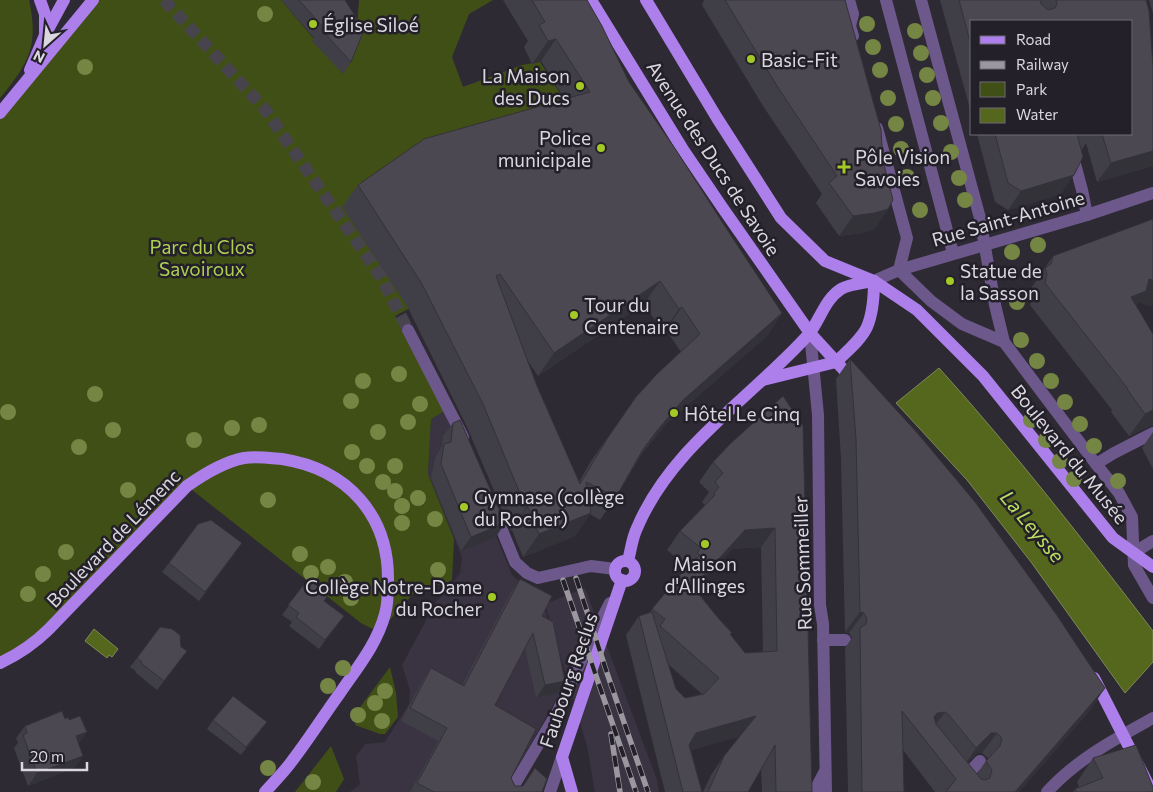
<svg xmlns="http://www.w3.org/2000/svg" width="1153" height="792" viewBox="0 0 1153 792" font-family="Commissioner,sans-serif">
<rect width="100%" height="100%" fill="#2e2a34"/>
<g fill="#393342">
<path d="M 445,411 L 512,575 L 544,603 L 563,688 L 503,792 L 350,792 L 360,784 L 356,756 L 365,744 L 385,742 L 409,704 L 410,690 L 402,665 L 436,602 L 447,591 L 460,573 L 462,557 L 428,474 L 431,419 Z"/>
<path d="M 585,588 L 657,780 L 659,792 L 595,792 L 587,746 L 545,604 Z"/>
</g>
<g fill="#404f15">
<path d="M 0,0 L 29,0 C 39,45 29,63 0,98 Z"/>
<path d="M 93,0 L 281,0 L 314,39 L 356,42 L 359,0 L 493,0 L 469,14 L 452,57 L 463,87 L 522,65 L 540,62 L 574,115 L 456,283 L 395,316 L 445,411 L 431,419 L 428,474 L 454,539 L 452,580 L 443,585 L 421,585 L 379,632 L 361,623 L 187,486 L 75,605 L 0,663 L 0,113 Z"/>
<path d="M 390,667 L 396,693 L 398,717 L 385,734 L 380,734 L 355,725 L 361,706 Z"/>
<path d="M 331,746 L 344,779 L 336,792 L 295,792 Z"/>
</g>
<g fill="#54671d" stroke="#7c8957">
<path d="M 939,368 C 1015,452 1084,541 1153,631 L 1153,662 L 1125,693 L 1031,562 L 967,480 L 896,403 Z"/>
<path d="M 94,629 L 118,649 L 112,657 L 109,655 L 107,658 L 85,641 Z"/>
</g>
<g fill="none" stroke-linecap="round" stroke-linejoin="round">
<path stroke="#48444e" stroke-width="12" stroke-dasharray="12 6" stroke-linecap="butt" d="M 164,0 L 264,108 L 381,277 L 408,330"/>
<g stroke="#6d588b" stroke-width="12">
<path d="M 849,0 L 853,14 L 850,26 L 853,36"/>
<path d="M 886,0 L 953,253"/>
<path d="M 921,0 L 980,218 L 995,305 L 1004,342 L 1096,464 L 1119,493 L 1132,517 L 1134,565 L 1153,598"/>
<path d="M 877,128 L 907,238 L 899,270"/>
<path d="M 1067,134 L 1082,190 L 1087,215"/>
<path d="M 899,270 L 931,301 L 962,324 L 1004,342"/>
<path d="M 874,281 L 899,270 L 1087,215 L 1153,193"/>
<path d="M 408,330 L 463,437"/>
<path d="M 810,333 L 818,415 L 820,605 L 823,624 L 826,792"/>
<path d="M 1096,464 L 1114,453 L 1153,433"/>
<path d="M 495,513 L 515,562 L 527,573 L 538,578 L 591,566 L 615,569"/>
<path d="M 1133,553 L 1153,541"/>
<path d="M 823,640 L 845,640"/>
<path d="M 961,781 L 980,761"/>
<path d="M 510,792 L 558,711 L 584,654 L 610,603"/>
<path d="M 550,792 L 562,757"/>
<path d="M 814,792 L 825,771"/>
<path d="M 1047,792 C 1077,759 1115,739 1153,718"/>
</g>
<g stroke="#ad7fea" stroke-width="12">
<path d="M 40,0 L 45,14 L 45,32"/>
<path d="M 591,0 L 682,148 L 722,207 L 810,333 L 854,381"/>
<path d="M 646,0 L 717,118 L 781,218 L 825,261 L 874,281 L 917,310 L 983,376 L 1113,538 L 1153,567"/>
<path d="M 30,70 L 45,35 L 64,0"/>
<path d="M 0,113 L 93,0"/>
<path d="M 836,362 C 846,352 861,340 867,327 C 873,313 874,296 874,281"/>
<path d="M 763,380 L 836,362"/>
<circle cx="625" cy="571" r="10"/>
<path d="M 628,561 C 631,550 632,538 637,528 C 671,447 751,398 808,335 C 820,321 824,300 841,289 C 850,284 864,283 874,281"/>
<path d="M 0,663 C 19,654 34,644 49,629 L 187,486 C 204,474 223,462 244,458 C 256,456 270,458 282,459 C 347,469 389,515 388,581 C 388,592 388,604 385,614 C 377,644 357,668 340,693 C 324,715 309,739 292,761 C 284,772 274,782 265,792"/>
<path d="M 1094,678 L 1152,792"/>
<path d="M 572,792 L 562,757 L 622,580"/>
</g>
<g stroke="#9a979f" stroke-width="5.5">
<g id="rail">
<path d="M 576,578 L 607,673 L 648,792"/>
<path d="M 563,580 L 636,792"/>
<path d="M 611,734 L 620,792"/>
</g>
</g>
<use href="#rail" stroke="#24202a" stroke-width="4" stroke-dasharray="11" stroke-linecap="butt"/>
</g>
<g fill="#748544">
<circle cx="265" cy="14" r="8"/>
<circle cx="867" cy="24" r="8"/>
<circle cx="915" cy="31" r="8"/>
<circle cx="873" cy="47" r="8"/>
<circle cx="921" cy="53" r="8"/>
<circle cx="85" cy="67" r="8"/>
<circle cx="880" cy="70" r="8"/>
<circle cx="927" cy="75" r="8"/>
<circle cx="888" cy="98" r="8"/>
<circle cx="933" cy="98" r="8"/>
<circle cx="941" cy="123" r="8"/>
<circle cx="896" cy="124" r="8"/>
<circle cx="901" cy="149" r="8"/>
<circle cx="951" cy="152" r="8"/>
<circle cx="907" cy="177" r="8"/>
<circle cx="959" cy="178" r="8"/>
<circle cx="965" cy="200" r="8"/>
<circle cx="920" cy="210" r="8"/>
<circle cx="1038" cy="245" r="8"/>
<circle cx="1012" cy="252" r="8"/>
<circle cx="1017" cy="302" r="8"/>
<circle cx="1021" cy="340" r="8"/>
<circle cx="1037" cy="361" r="8"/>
<circle cx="399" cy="374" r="8"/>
<circle cx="363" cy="381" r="8"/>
<circle cx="1051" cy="381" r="8"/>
<circle cx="95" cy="394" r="8"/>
<circle cx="351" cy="401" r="8"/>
<circle cx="1065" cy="402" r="8"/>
<circle cx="420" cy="404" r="8"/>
<circle cx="8" cy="412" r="8"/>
<circle cx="1031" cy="420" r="8"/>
<circle cx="408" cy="422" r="8"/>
<circle cx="1080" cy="424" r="8"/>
<circle cx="259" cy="425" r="8"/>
<circle cx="232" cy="428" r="8"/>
<circle cx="113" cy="430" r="8"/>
<circle cx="378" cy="432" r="8"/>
<circle cx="194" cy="440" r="8"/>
<circle cx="1046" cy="440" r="8"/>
<circle cx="1094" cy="446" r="8"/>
<circle cx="79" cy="447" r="8"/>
<circle cx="352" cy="452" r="8"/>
<circle cx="1060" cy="461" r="8"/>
<circle cx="367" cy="466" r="8"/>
<circle cx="395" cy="466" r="8"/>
<circle cx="1074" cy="479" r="8"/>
<circle cx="1118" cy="481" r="8"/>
<circle cx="383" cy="482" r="8"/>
<circle cx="128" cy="490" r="8"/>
<circle cx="395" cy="491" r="8"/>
<circle cx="418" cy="498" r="8"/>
<circle cx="268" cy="500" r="8"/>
<circle cx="402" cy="506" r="8"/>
<circle cx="435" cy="519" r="8"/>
<circle cx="402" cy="523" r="8"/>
<circle cx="66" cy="552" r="8"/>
<circle cx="300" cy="554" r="8"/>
<circle cx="328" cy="567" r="8"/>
<circle cx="438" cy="570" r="8"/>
<circle cx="311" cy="573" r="8"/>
<circle cx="43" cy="574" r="8"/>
<circle cx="345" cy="582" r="8"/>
<circle cx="28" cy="594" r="8"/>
<circle cx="351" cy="598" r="8"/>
<circle cx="343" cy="668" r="8"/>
<circle cx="328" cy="686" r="8"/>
<circle cx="385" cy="691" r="8"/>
<circle cx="375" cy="703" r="8"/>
<circle cx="358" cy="715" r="8"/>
<circle cx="382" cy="721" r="8"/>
<circle cx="268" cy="768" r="8"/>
<circle cx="313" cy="782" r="8"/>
</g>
<g fill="#403e47" fill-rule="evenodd">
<path d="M 281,0 L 345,0 L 345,1 L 351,62 L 343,74 L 312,41 L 314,38 Z"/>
<path d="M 503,0 L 587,0 L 629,82 L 782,313 L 767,336 L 667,423 L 642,453 L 616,497 L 600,520 L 590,514 L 575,536 L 523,557 L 512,530 L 511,531 L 467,427 L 407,306 L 342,207 L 358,185 L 565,100 L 541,61 L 532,64 L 524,47 L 528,41 ZM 644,304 L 663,332 L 666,330 L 681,352 L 636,397 L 591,461 L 579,482 L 537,386 L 526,358 L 538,376 Z"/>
<path d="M 704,0 L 845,0 L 875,229 L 862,233 L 839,236 L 816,203 L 822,194 L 763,106 L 702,5 Z"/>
<path d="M 940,0 L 1146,0 L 1153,67 L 1153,166 L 1097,182 L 1086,143 L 1081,151 L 1061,194 L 1008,210 L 995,202 L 977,134 L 1132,134 L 972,21 L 972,116 Z"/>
<path d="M 1149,0 L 1153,0 L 1153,13 Z"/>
<path d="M 1053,256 L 1150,306 L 1138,302 L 1136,305 L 1150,426 L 1129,436 L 1111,412 L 1112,410 L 1030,305 L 1032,296 L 1030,290 Z"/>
<path d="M 850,359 L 1091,709 L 1019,792 L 935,792 L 903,750 L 904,792 L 848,792 L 845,648 L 852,638 L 849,633 L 845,632 L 841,459 L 836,379 ZM 977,753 L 982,753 L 988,758 L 977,774 L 967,763 Z"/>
<path d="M 783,396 L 812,792 L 762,792 L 761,768 L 748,792 L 703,792 L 711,775 L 724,756 L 740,736 L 691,750 L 702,792 L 665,792 L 626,635 L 639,616 L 649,613 L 687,567 L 667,550 L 680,531 L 705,505 L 702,502 L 709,492 L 699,482 L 713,462 ZM 761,547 L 763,652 L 745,653 L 730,635 L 732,633 L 719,619 L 695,589 L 732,549 ZM 668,664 L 702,694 L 685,698 L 676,689 Z"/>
<path d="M 453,423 L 496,537 L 461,551 L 431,478 L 435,458 L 442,446 L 443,436 Z"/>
<path d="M 1153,432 L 1153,469 L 1142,448 Z"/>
<path d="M 198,524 L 235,553 L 199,601 L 162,572 Z"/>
<path d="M 308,579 L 324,601 L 344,616 L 319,649 L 289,626 L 292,622 L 282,615 Z"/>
<path d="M 520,579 L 542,616 L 556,694 L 536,698 L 525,649 L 495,705 L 511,778 L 515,786 L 542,792 L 410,792 L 438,741 L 401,721 L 422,681 L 431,668 L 462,685 L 511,592 Z"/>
<path d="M 181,647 L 187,651 L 157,690 L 135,672 L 136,671 L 130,667 L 137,658 Z"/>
<path d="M 65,719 L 78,744 L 83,756 L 74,768 L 28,786 L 14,748 L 18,743 L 16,738 L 25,726 Z"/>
<path d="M 213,720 L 261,730 L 241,755 L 207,729 Z"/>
<path d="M 1093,758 L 1153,792 L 1073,792 L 1075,789 L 1079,787 L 1077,782 Z"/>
</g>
<g fill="#343239">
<path d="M 556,39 L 541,61 L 532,64 L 548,41 Z"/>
<path d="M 1153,151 L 1153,166 L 1097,182 L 1111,163 Z"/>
<path d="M 1074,175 L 1061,194 L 1008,210 L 1021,191 Z"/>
<path d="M 888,209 L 875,229 L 862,233 L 839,236 L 853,216 Z"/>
<path d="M 1149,279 L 1153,280 L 1153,305 L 1150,306 L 1138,302 L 1131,313 L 1131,297 Z"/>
<path d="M 660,281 L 644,304 L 538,376 L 554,353 Z"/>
<path d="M 682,307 L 666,330 L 663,332 L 679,309 Z"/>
<path d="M 782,313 L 767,336 L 667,423 L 640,454 L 656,432 L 683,400 Z"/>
<path d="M 1153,410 L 1153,426 L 1150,426 L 1129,436 L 1145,414 Z"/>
<path d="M 528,507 L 512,530 L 511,531 L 526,508 Z"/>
<path d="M 591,513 L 575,536 L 523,557 L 539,534 Z"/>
<path d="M 505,523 L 496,537 L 461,551 L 471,537 Z"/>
<path d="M 775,528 L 761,547 L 732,549 L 680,606 L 693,587 L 745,530 Z"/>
<path d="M 860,612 L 864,613 L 849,633 L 845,632 Z"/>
<path d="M 344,616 L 337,626 L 319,649 L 325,640 Z"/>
<path d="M 565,681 L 556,694 L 536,698 L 545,685 Z"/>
<path d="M 1105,688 L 1091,709 L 1019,792 L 1015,792 Z"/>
<path d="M 945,712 L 930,732 L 923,733 L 920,738 L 937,713 Z"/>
<path d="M 756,716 L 742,736 L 683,752 L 696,733 Z"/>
<path d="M 267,722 L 261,730 L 241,755 L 246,747 Z"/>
<path d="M 87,732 L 78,745 L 76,736 Z"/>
<path d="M 991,733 L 997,733 L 982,753 L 977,753 L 962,769 L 976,748 Z"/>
<path d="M 83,756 L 74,768 L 28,786 L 37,773 Z"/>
</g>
<g fill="#4b4852" stroke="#343239" fill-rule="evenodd">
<path d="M 299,0 L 345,0 L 364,30 L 351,62 L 321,29 L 323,27 Z"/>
<path d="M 532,0 L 587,0 L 602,26 L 629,82 L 676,150 L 726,228 L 782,313 L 683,400 L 656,432 L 642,451 L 616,497 L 586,482 L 591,513 L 539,534 L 528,507 L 526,508 L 483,404 L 422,284 L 358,185 L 424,139 L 590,92 L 556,39 L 548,41 L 539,25 L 545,22 ZM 500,274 L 554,353 L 660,281 L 679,309 L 682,307 L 700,334 L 657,374 L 636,397 L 607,439 L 580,484 L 537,386 L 496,276 Z"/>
<path d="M 725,0 L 845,0 L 881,130 L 883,161 L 893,200 L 888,209 L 875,213 L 853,216 L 829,183 L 837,176 L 777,86 Z"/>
<path d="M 959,0 L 1040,0 L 1041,4 L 1048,10 L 1055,8 L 1057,4 L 1056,0 L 1146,0 L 1149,11 L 1153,67 L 1153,151 L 1111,163 L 1102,134 L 1132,134 L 1132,21 L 972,21 L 972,49 Z"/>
<path d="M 995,134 L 1077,134 L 1083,157 L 1074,175 L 1021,191 L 1008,183 Z"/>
<path d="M 1153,219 L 1153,280 L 1149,279 L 1146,291 L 1131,297 L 1153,334 L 1153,410 L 1145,414 L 1127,389 L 1128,389 L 1045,283 L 1047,274 L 1045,268 L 1051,264 L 1053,256 Z"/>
<path d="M 850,359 L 919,435 L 975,502 L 1056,614 L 1105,688 L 1015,792 L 946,792 L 956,779 L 902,711 L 904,792 L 862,792 L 860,628 L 866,624 L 867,619 L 864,613 L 860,612 L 856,439 ZM 945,712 L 948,714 L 976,748 L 991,733 L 997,733 L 1002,738 L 1000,746 L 986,761 L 992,770 L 990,778 L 985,780 L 981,779 L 936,724 L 934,717 L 937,713 Z"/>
<path d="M 783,396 L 803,426 L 812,792 L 776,792 L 775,745 L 748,792 L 708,792 L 724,756 L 756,716 L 696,733 L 689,745 L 702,792 L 683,792 L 639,616 L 652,612 L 676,689 L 685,698 L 704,694 L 719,678 L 660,626 L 665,619 L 652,609 L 680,575 L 700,555 L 697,553 L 701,548 L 680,531 L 715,495 L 714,493 L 719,487 L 715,482 L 723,473 L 713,462 L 730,444 ZM 775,528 L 777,651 L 745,653 L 730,634 L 732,633 L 719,619 L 693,587 L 745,530 Z"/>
<path d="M 460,420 L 505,523 L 471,537 L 441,464 L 444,444 L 451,442 L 453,423 Z"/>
<path d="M 211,520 L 242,543 L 205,592 L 169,563 L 198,524 Z"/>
<path d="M 308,579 L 329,594 L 324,601 L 344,616 L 325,640 L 296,617 L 299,613 L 288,605 Z"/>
<path d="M 520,579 L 552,596 L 542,616 L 553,622 L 565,681 L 545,685 L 533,633 L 495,705 L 536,729 L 511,778 L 515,786 L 523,786 L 535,768 L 547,779 L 542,792 L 434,792 L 417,783 L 447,728 L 410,708 L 431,668 L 464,686 Z"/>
<path d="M 160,627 L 172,629 L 180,635 L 181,647 L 187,651 L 164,681 L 141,663 L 142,662 L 137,658 Z"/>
<path d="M 233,696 L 267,722 L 246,747 L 213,720 Z"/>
<path d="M 62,711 L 65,719 L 68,717 L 69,720 L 80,716 L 87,732 L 76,736 L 83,756 L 37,773 L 23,735 L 27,733 L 25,726 Z"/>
<path d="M 1136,745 L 1153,787 L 1153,792 L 1076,792 L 1075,789 L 1103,778 L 1093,758 Z"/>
</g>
<g fill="#a3c926" stroke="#24202a" stroke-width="2">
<circle cx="313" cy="24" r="5"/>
<circle cx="751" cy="59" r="5"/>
<circle cx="580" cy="86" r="5"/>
<circle cx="601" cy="148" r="5"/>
<path d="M841.5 159.5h5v5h5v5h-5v5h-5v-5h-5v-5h5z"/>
<circle cx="950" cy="281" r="5"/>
<circle cx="574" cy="315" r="5"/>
<circle cx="674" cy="413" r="5"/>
<circle cx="464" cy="507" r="5"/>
<circle cx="705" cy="544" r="5"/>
<circle cx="492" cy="597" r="5"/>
</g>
<g text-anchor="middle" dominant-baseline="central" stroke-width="5" stroke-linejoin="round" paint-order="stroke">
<g font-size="19" fill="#dad8de" stroke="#24202a" text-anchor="start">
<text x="323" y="24">Église Siloé</text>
<text x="761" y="59">Basic-Fit</text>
<text x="570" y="75" text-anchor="end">La Maison<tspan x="570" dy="22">des Ducs</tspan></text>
<text x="591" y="137" text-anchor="end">Police<tspan x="591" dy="22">municipale</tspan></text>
<text x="855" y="156">Pôle Vision<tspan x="855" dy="22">Savoies</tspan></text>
<text x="960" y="270">Statue de<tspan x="960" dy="22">la Sasson</tspan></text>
<text x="584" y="304">Tour du<tspan x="584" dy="22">Centenaire</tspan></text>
<text x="684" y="413">Hôtel Le Cinq</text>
<text x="474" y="496">Gymnase (collège<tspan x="474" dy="22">du Rocher)</tspan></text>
<text x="705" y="563" text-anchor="middle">Maison<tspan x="705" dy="22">d'Allinges</tspan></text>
<text x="482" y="586" text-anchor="end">Collège Notre-Dame<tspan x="482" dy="22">du Rocher</tspan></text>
</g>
<g font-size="19" fill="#dad8de" stroke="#24202a">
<text transform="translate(714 158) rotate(57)">Avenue des Ducs de Savoie</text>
<text transform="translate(1008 218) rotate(-16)">Rue Saint-Antoine</text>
<text transform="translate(1070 454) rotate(51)">Boulevard du Musée</text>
<text transform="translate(113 538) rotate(-46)">Boulevard de Lémenc</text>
<text transform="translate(802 563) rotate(-92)">Rue Sommeiller</text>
<text transform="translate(568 680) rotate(-71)">Faubourg Reclus</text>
</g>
<g font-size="19" fill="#aecf52" stroke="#24202a">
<text x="202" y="246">Parc du Clos<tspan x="202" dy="22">Savoiroux</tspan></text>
</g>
<g font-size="20" font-style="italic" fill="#bcde61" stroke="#24202a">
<text transform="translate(1033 526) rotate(50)">La Leysse</text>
</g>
</g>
<rect x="970" y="20" width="162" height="115" fill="#24202a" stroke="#6d6a72"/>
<rect x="980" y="36" width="25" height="8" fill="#ad7fea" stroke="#6d6a72"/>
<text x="1016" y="45" font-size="15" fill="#dad8de">Road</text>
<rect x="980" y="61" width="25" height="8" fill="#9a979f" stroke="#6d6a72"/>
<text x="1016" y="70" font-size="15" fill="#dad8de">Railway</text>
<rect x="980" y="82" width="25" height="15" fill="#404f15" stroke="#6d6a72"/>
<text x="1016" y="95" font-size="15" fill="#dad8de">Park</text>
<rect x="980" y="108" width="25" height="15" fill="#54671d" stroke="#6d6a72"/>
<text x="1016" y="120" font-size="15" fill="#dad8de">Water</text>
<g transform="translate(45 45) rotate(207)" stroke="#24202a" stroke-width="4" paint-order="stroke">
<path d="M0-4L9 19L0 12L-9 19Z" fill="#dad8de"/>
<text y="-8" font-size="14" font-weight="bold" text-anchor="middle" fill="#dad8de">N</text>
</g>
<path d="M22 762v8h65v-8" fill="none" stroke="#dad8de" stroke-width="2.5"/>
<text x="30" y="762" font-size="15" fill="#dad8de" stroke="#24202a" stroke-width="4" paint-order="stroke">20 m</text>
</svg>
